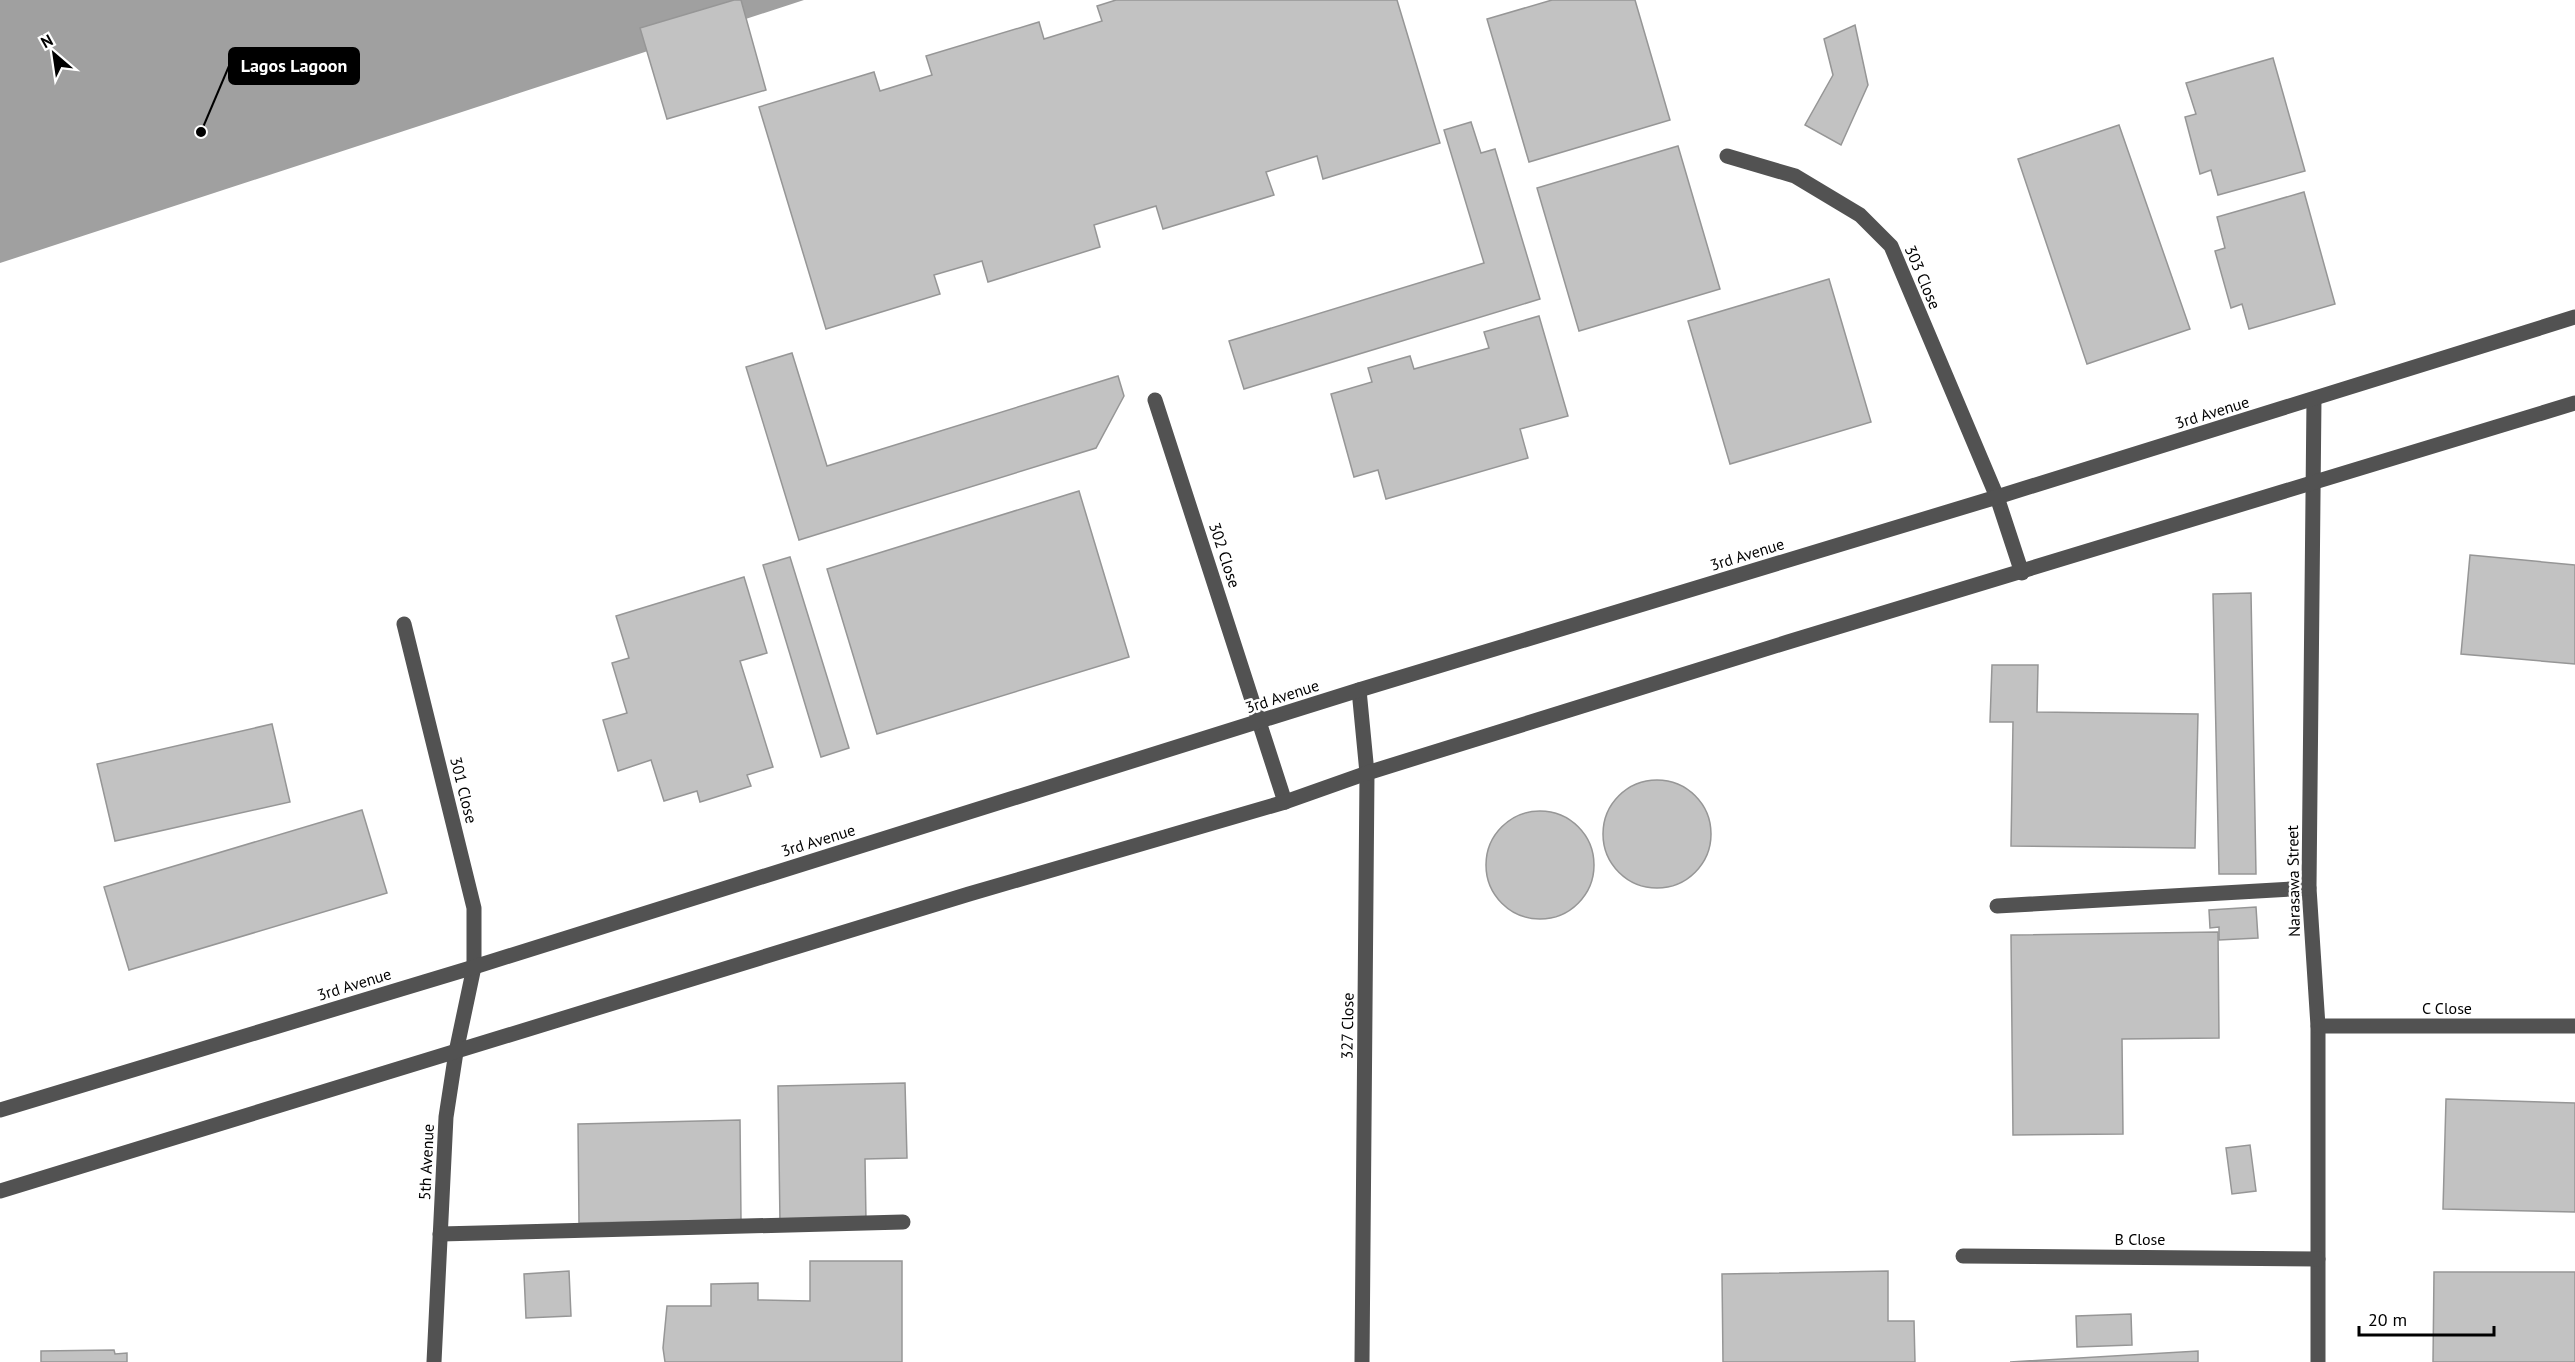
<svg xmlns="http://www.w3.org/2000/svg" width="2575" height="1362" viewBox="0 0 2575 1362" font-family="'PT Sans',sans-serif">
<rect width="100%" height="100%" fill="#fff"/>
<path fill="#a0a0a0" d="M 0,0 L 804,0 L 0,263 Z"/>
<g fill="#c2c2c2" stroke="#969696" stroke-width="1.5">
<path d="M 734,0 L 741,0 L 766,90 L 667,119 L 640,28 Z"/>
<path d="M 1116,0 L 1397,0 L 1440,143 L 1323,179 L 1317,156 L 1266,172 L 1274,195 L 1163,229 L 1156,206 L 1094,225 L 1100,247 L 988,282 L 982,261 L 934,275 L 940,294 L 826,329 L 759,107 L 874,72 L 880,91 L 932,75 L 926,56 L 1039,22 L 1044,39 L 1102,21 L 1097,6 Z"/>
<path d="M 1552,0 L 1635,0 L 1670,120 L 1529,162 L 1487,19 Z"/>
<path d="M 1855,25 L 1868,85 L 1841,145 L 1805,125 L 1833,75 L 1824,39 Z"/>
<path d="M 2273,58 L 2305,171 L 2218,195 L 2211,170 L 2200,174 L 2185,117 L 2196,114 L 2186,83 Z"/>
<path d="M 1471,122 L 1481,153 L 1495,149 L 1540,299 L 1244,389 L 1229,341 L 1484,263 L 1444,130 Z"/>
<path d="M 2119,125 L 2190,329 L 2087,364 L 2018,159 Z"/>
<path d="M 1678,146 L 1720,289 L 1579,331 L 1537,188 Z"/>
<path d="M 2304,192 L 2335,304 L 2249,329 L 2242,304 L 2231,308 L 2215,251 L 2225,248 L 2217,217 Z"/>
<path d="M 1829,279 L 1871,422 L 1730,464 L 1688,321 Z"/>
<path d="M 1539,316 L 1568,416 L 1520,429 L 1528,458 L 1386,499 L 1378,470 L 1354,477 L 1331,394 L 1372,382 L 1368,368 L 1410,356 L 1414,369 L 1489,348 L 1484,332 Z"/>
<path d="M 792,353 L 827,466 L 1118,376 L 1124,396 L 1096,448 L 799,540 L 746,367 Z"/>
<path d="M 1079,491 L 1129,657 L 877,734 L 827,569 Z"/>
<path d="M 2470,555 L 2575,565 L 2575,664 L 2461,654 Z"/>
<path d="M 790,557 L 849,748 L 821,757 L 763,565 Z"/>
<path d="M 744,577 L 767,653 L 740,661 L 773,767 L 747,775 L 751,786 L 700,802 L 697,791 L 664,801 L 651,760 L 618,771 L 603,720 L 627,713 L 612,663 L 629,658 L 616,616 Z"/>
<path d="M 2251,593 L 2256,874 L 2219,874 L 2213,594 Z"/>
<path d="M 1992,665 L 2038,665 L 2037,712 L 2198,714 L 2195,848 L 2011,846 L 2013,722 L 1990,722 Z"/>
<path d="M 272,724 L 290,802 L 115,841 L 97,764 Z"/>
<circle cx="1657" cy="834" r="54"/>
<path d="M 362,810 L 387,893 L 129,970 L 104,887 Z"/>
<circle cx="1540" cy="865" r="54"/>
<path d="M 2256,907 L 2258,938 L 2219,940 L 2219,927 L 2210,928 L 2209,910 Z"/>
<path d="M 2218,932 L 2219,1038 L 2122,1039 L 2123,1134 L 2013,1135 L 2011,935 Z"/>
<path d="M 905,1083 L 907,1158 L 865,1159 L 866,1221 L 780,1222 L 778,1086 Z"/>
<path d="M 2446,1099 L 2575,1103 L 2575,1212 L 2443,1209 Z"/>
<path d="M 740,1120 L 741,1220 L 579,1223 L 578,1124 Z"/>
<path d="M 2250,1145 L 2256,1191 L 2232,1194 L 2226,1148 Z"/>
<path d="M 810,1261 L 902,1261 L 902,1362 L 665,1362 L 663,1348 L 667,1306 L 711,1306 L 711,1284 L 758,1283 L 758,1300 L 810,1301 Z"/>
<path d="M 569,1271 L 571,1316 L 526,1318 L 524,1274 Z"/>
<path d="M 1888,1271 L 1888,1321 L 1914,1321 L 1915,1362 L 1723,1362 L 1722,1274 Z"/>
<path d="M 2434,1272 L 2575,1272 L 2575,1362 L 2433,1362 Z"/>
<path d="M 2131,1314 L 2132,1345 L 2077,1347 L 2076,1316 Z"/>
<path d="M 114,1350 L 115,1354 L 127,1353 L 127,1362 L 41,1362 L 41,1351 Z"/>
<path d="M 2198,1351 L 2198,1362 L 2010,1362 Z"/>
</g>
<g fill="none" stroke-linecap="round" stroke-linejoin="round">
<g stroke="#525252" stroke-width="15">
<path d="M 1727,156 L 1795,176 L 1860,215 L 1891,246 L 1997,497 L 2022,573"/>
<path d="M 2314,399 L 2309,888 L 2318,1026 L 2318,1362"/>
<path d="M 1155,400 L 1285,802"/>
<path d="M 404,624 L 474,908 L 474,967 L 456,1052 L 446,1117 L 434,1362"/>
<path d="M 1359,690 L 1367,773 L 1362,1362"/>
<path d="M 1997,906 L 2309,888"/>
<path d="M 2318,1026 L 2575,1026"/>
<path d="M 0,1110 L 474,967 L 1359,690 L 1997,497 L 2575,317"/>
<path d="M 0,1191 L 969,894 L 1285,802 L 1367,773 L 1788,642 L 2575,403"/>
<path d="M 440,1234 L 903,1222"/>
<path d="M 1963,1256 L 2318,1259"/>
</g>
</g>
<g text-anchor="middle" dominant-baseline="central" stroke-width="5" stroke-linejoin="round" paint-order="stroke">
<g font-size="16" fill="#000" stroke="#fff">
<text transform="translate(1923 277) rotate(67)">303 Close</text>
<text transform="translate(2212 412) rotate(-17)">3rd Avenue</text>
<text transform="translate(1747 554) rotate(-17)">3rd Avenue</text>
<text transform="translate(1225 555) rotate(72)">302 Close</text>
<text transform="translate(1282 696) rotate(-18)">3rd Avenue</text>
<text transform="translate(464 790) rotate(76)">301 Close</text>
<text transform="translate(818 840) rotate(-17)">3rd Avenue</text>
<text transform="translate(2293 881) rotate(-91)">Narasawa Street</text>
<text transform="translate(354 984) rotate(-17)">3rd Avenue</text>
<text x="2447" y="1008">C Close</text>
<text transform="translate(1347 1026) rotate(-89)">327 Close</text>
<text transform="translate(426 1162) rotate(-87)">5th Avenue</text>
<text x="2140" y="1239">B Close</text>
</g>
</g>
<path fill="none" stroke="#000" stroke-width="2" d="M201 132L229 66"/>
<circle fill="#000" stroke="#fff" stroke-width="2" cx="201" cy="132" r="6"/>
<rect fill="#000" stroke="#000" stroke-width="2" x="229" y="48" width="130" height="36" rx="6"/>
<g font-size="18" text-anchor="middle" font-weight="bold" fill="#fff">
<text x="294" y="72">Lagos Lagoon</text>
</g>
<g transform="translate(54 54) rotate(331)" stroke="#ffffff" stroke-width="4.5" paint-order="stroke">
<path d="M0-4.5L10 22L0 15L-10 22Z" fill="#000000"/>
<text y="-9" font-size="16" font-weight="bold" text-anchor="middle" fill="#000000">N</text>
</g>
<path d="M2359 1326v9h135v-9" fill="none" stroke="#000000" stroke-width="3"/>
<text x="2368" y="1326" font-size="18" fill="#000000" stroke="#ffffff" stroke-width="4.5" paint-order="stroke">20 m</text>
</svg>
